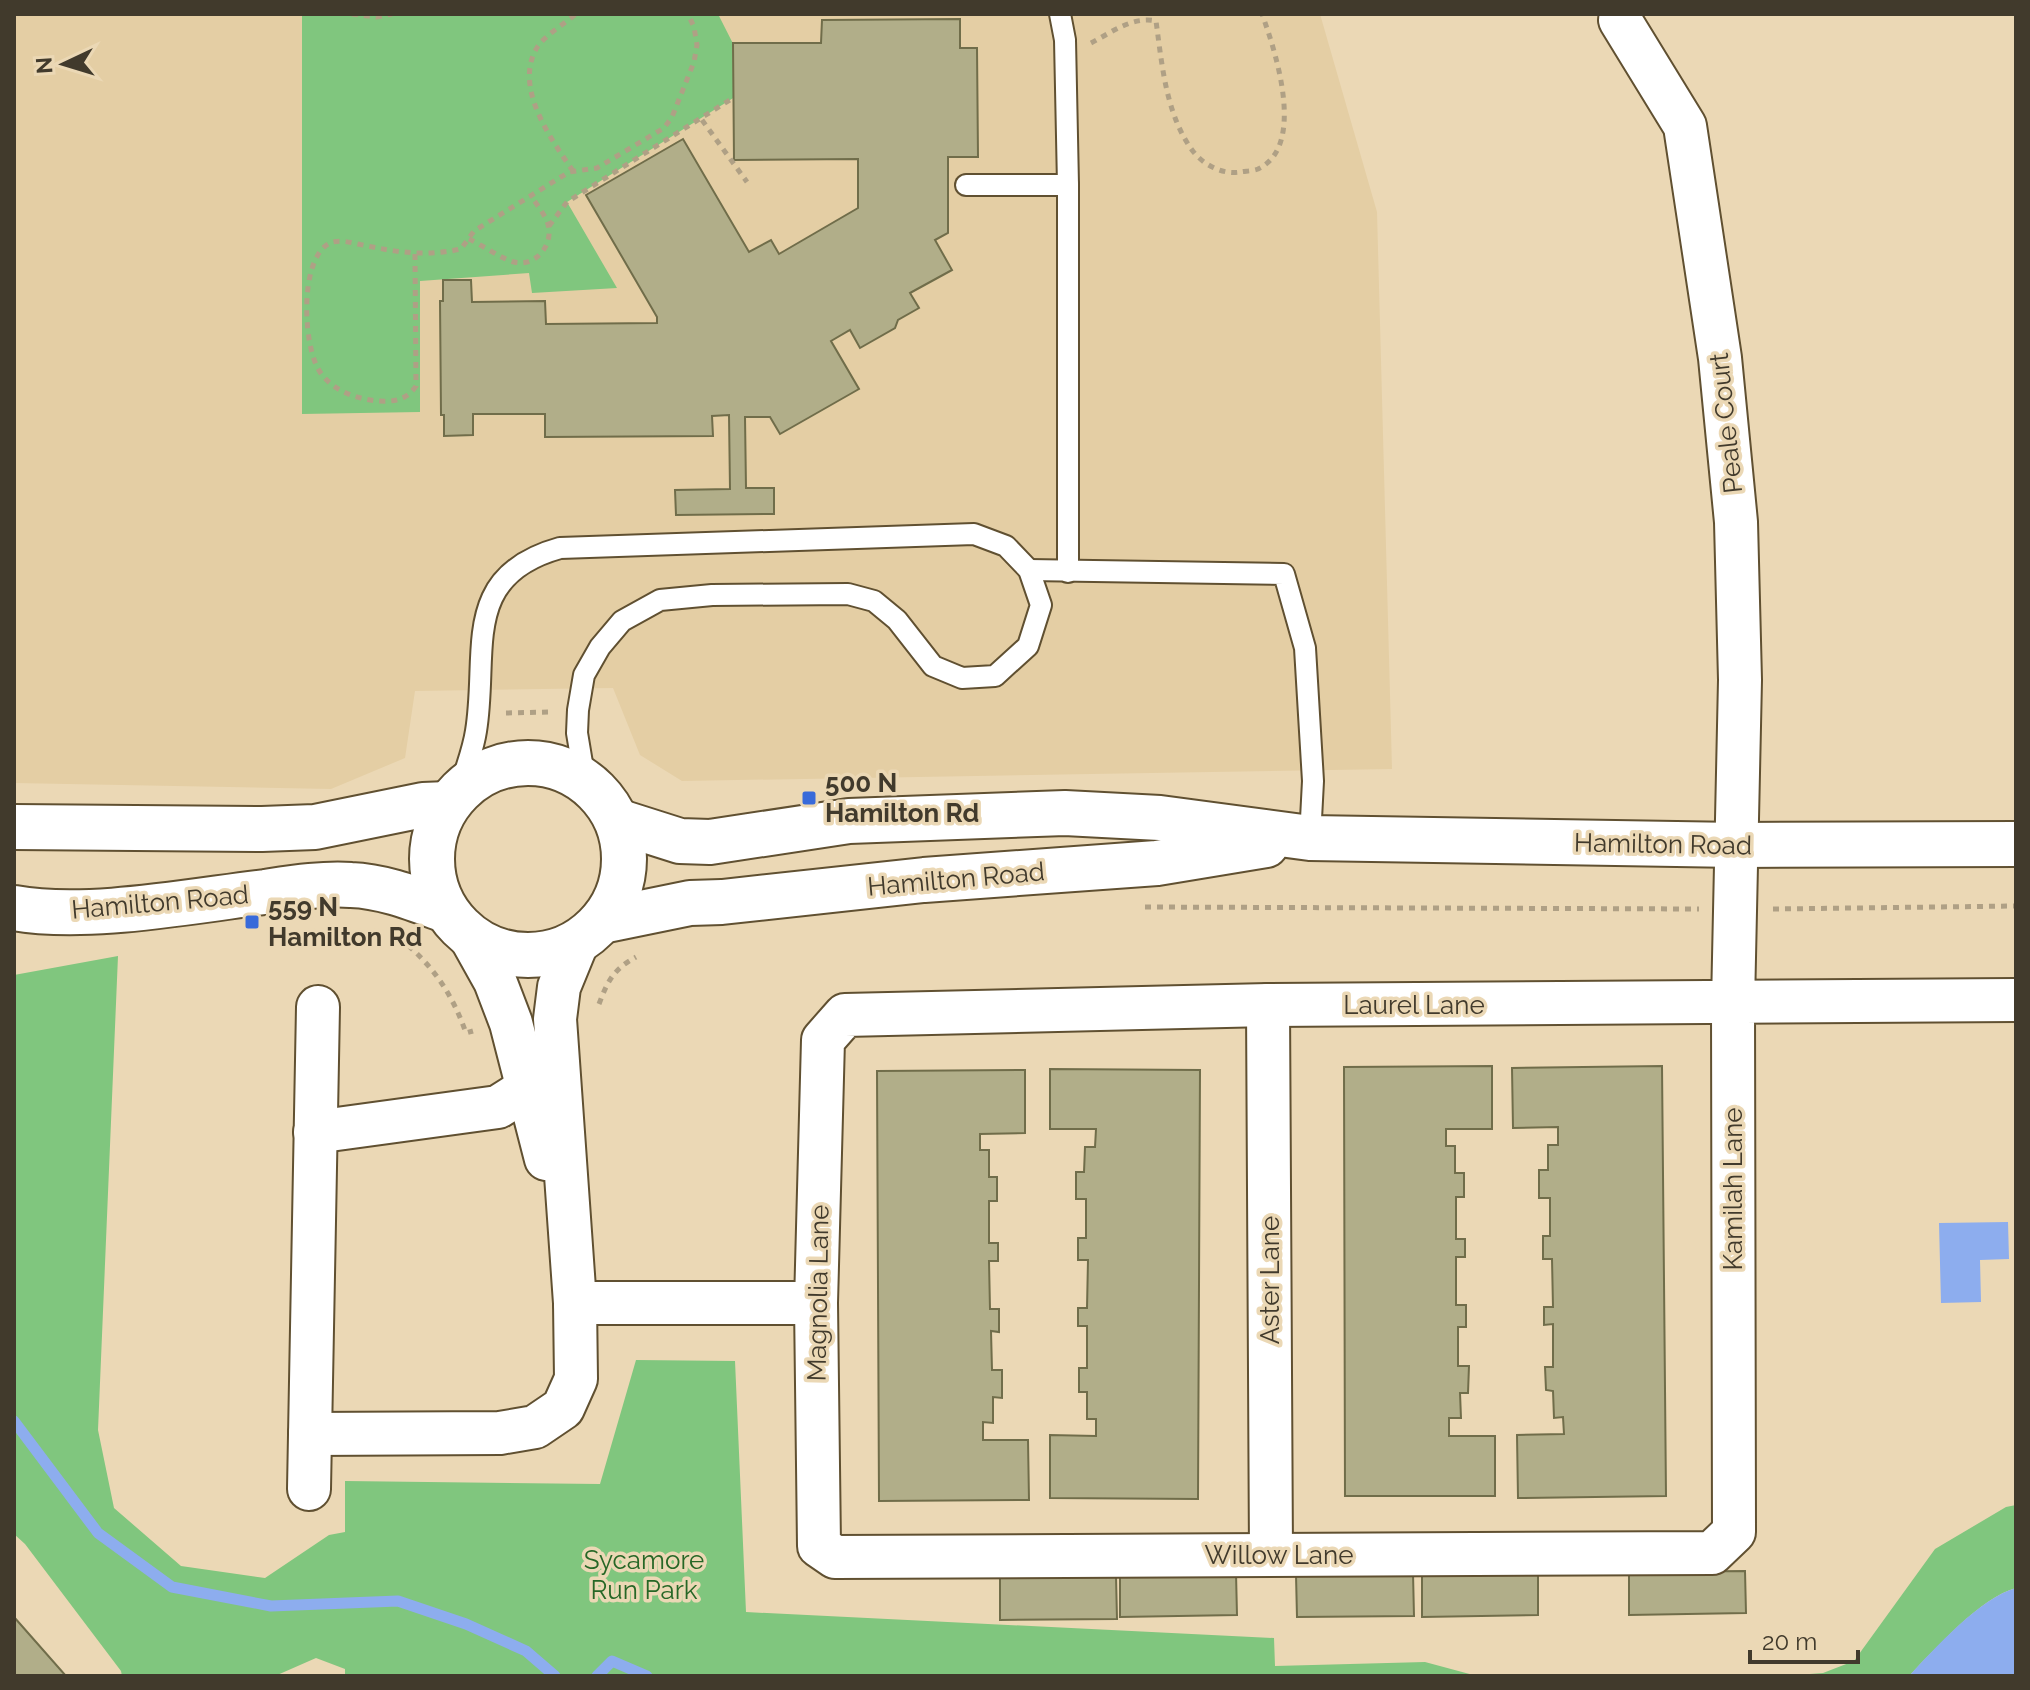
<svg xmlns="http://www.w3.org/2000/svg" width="2030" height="1690" viewBox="0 0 2030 1690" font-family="Raleway,sans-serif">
<rect width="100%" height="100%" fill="#ebd8b5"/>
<path fill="#e4cea4" d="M 14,14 L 1320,14 L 1377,212 L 1392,769 L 682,781 L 640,755 L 613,688 L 415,691 L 405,758 L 331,789 L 14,783 Z"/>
<g fill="#80c67e">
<path d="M 302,14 L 718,14 L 754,85 L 567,202 L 617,288 L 532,293 L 529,273 L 420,281 L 420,412 L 302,414 Z"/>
<path d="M 118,956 L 98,1430 L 114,1508 L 181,1566 L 265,1578 L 329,1535 L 345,1532 L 345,1481 L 600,1484 L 636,1360 L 735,1361 L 746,1612 L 1274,1638 L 1275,1666 L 1425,1662 L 1477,1676 L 345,1676 L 345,1669 L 316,1658 L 275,1676 L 122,1676 L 121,1671 L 25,1544 L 14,1534 L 14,975 Z"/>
<path d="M 2016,1505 L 2016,1588 C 1981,1597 1935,1649 1909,1676 L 1783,1676 L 1823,1673 L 1854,1661 L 1935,1549 L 2006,1507 Z"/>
</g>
<g fill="#8dadee">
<path d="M 2008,1222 L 2009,1259 L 1980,1260 L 1981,1302 L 1941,1303 L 1939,1223 Z"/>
<path d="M 2016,1588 L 2016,1676 L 1909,1676 C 1934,1649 1981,1597 2016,1588 Z"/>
</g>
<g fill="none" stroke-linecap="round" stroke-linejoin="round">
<g stroke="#8dadee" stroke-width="11">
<path d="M 14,1421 L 98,1533 L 172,1587 L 271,1606 L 398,1601 L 466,1624 L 526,1651 L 555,1676"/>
<path d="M 597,1676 L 612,1661 L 647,1676"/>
</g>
</g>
<g fill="#b1ae89" stroke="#706d4a" stroke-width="2">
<path d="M 960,19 L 960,48 L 977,48 L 978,157 L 948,157 L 948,233 L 935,240 L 952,270 L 910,293 L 919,308 L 898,320 L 895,328 L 860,348 L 850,330 L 831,341 L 859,389 L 780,434 L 770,417 L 745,417 L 746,488 L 774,488 L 774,514 L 676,515 L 675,490 L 730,489 L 729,415 L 712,416 L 713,436 L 545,437 L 545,414 L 473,414 L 473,435 L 444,436 L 444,415 L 441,415 L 440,301 L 443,301 L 443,280 L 471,280 L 472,302 L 545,301 L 546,324 L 657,323 L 657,317 L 586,195 L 683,139 L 749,252 L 771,240 L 779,254 L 858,208 L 858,159 L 734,160 L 733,43 L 821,43 L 822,20 Z"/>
<path d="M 1492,1066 L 1492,1129 L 1446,1129 L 1446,1146 L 1455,1146 L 1455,1173 L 1464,1173 L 1464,1197 L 1456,1197 L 1456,1239 L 1465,1239 L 1465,1257 L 1456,1257 L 1456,1305 L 1466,1305 L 1466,1327 L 1458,1327 L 1458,1366 L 1469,1366 L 1468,1393 L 1460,1393 L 1461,1418 L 1449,1418 L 1449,1436 L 1495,1436 L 1495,1496 L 1345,1496 L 1344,1067 Z"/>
<path d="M 1662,1066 L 1666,1496 L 1518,1498 L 1517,1435 L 1564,1434 L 1563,1417 L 1554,1418 L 1553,1391 L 1546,1390 L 1545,1367 L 1553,1367 L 1553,1324 L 1544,1325 L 1544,1307 L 1553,1307 L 1552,1259 L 1543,1259 L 1543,1236 L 1550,1236 L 1550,1198 L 1539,1198 L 1539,1170 L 1548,1170 L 1548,1145 L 1558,1145 L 1558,1127 L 1513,1128 L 1512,1068 Z"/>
<path d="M 1050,1069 L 1200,1070 L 1198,1499 L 1050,1498 L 1050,1435 L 1096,1436 L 1096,1419 L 1087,1419 L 1087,1392 L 1079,1392 L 1079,1368 L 1087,1368 L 1087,1326 L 1078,1326 L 1078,1308 L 1087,1308 L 1088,1260 L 1078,1260 L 1078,1238 L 1086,1238 L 1086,1199 L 1076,1199 L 1076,1172 L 1084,1172 L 1085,1147 L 1095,1147 L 1096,1129 L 1050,1129 Z"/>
<path d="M 1025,1070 L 1025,1133 L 980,1134 L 980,1150 L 989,1150 L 989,1177 L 997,1177 L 997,1201 L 989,1201 L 989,1243 L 998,1243 L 998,1261 L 989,1261 L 990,1309 L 999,1309 L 999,1332 L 991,1331 L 992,1370 L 1002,1370 L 1002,1398 L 993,1397 L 993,1423 L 983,1422 L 983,1440 L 1028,1440 L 1029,1500 L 879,1501 L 877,1071 Z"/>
<path d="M 1745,1571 L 1746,1613 L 1629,1615 L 1629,1572 Z"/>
<path d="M 1236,1573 L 1237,1615 L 1120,1617 L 1120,1574 Z"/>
<path d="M 1413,1573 L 1414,1616 L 1297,1617 L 1296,1575 Z"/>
<path d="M 1538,1573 L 1538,1615 L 1422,1617 L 1422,1574 Z"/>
<path d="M 1116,1576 L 1117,1619 L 1000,1620 L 1000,1578 Z"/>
<path d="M 14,1617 L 66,1676 L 14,1676 Z"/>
</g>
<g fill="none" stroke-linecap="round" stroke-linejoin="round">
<g stroke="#605031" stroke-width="24">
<g id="lane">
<path d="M 1060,14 L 1065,40 L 1068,185 L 1068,572"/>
<path d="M 966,185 L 1068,185"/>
<path d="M 1029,570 L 1284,574 L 1305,648 L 1313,781 L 1310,838"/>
<path d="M 459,790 C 465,771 473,751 476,731 C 489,652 459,576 560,548 L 974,534 L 1006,546 L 1029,570 L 1041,605 L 1028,646 L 995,676 L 962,678 L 933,666 L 897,620 L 874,601 L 848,594 L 712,595 L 660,600 L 622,621 L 600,647 L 584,675 L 578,710 L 577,733 L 585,781"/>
</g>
</g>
<g stroke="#605031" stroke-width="46">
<g id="street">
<path d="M 1620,20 L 1685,126 L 1720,358 L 1736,522 L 1740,680 L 1733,1004 L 1734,1532 L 1712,1553 L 835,1557 L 819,1546 L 816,1303 L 823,1040 L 845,1015 L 1268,1005 L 2016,1000"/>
<path d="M 471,938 L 495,981 L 511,1023 L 546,1159"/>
<path d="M 1268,1005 L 1271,1554"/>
<path d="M 315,1132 L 498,1107 L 528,1088"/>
<path d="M 575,1303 L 816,1303"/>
<path d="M 310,1434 L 500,1433 L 535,1427 L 563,1408 L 576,1379 L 575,1303 L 555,1019 L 559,987 L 577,943"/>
<path d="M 309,1489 L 318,1007"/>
</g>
</g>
<g stroke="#605031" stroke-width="48">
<g id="primary">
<circle cx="528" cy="859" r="96"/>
<path d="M 617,821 L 680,841 L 710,842 L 849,821 L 1065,813 L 1160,818 L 1310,838 L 1737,845 L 2016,844"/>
<path d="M 14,827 L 262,829 L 315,827 L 423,805 L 448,804"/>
<path d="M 14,908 C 88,921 190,901 265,892 C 292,888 323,883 351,885 C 383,886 415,899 445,910"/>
<path d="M 602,921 L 690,903 L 722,902 L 924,880 L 1157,863 L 1266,845"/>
</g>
</g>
<g stroke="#afa085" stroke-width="5" stroke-dasharray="6 6" stroke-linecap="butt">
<path d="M 352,14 L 376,17 L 392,14"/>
<path d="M 1091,43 C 1112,32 1133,16 1156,21 C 1162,65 1166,114 1192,150 C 1203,165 1223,175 1240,172 C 1245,171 1253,171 1258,169 C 1307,146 1275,50 1262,14"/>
<path d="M 702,120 L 747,182"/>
<path d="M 573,171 C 551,139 512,86 538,46 C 547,34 564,24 576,14"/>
<path d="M 549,226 L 567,202 L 733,98"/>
<path d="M 469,239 C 482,245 502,259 514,262 C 534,267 551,248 549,229 C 548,218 537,205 531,196"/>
<path d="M 415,254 L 416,386 C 407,400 394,402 378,401 C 356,399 333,391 320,372 C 303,347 299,262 328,244 C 336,239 350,242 358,244 C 395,252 424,257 461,249 L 474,231 L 569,172 L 597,168 L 664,128 L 672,117 L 694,62 L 697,45 L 694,27 L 688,14"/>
<path d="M 506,713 L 552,712"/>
<path d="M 1145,907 L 1699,909"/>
<path d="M 1773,909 L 2016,906"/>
<path d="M 399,938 C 432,964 452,993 466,1033 L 473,1031"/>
<path d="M 599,1004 C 608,980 614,969 636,957"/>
</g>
<use href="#lane" stroke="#fff" stroke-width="20"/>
<use href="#street" stroke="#fff" stroke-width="42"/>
<use href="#primary" stroke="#fff" stroke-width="44"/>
</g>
<g fill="#386ada" stroke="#ebd8b5" stroke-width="3">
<rect x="801" y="790" width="16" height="16" rx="4"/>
<rect x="244" y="914" width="16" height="16" rx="4"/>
</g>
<g text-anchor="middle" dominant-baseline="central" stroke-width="7" stroke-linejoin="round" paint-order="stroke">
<g font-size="26" fill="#413a2c" stroke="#ebd8b5">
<text transform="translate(1726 423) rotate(-96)">Peale Court</text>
<text transform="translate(1663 844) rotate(1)">Hamilton Road</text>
<text transform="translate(956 879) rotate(-5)">Hamilton Road</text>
<text transform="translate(160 902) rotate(-5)">Hamilton Road</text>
<text x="1414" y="1005">Laurel Lane</text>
<text transform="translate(1733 1189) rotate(-90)">Kamilah Lane</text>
<text transform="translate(1270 1280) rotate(-90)">Aster Lane</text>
<text transform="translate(818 1293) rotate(-89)">Magnolia Lane</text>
<text x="1279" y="1555">Willow Lane</text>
</g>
<g font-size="26" font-weight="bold" fill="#413a2c" stroke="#ebd8b5" text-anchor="start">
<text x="825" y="783">500 N<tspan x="825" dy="30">Hamilton Rd</tspan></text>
<text x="268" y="907">559 N<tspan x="268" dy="30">Hamilton Rd</tspan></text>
</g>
<g font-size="26" fill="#266726" stroke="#ebd8b5">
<text x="644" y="1560">Sycamore<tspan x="644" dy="30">Run Park</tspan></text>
</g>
</g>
<rect width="2030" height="1690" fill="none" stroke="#413a2c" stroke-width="32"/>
<g transform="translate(64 64) rotate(266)" stroke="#ebd8b5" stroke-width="6" paint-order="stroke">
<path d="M0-6L14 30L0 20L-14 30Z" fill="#413a2c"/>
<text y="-12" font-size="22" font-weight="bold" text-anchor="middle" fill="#413a2c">N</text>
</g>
<path d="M1750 1650v12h108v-12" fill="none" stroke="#413a2c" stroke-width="4"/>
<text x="1762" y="1650" font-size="24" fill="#413a2c" stroke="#ebd8b5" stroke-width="6" paint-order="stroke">20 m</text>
</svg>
